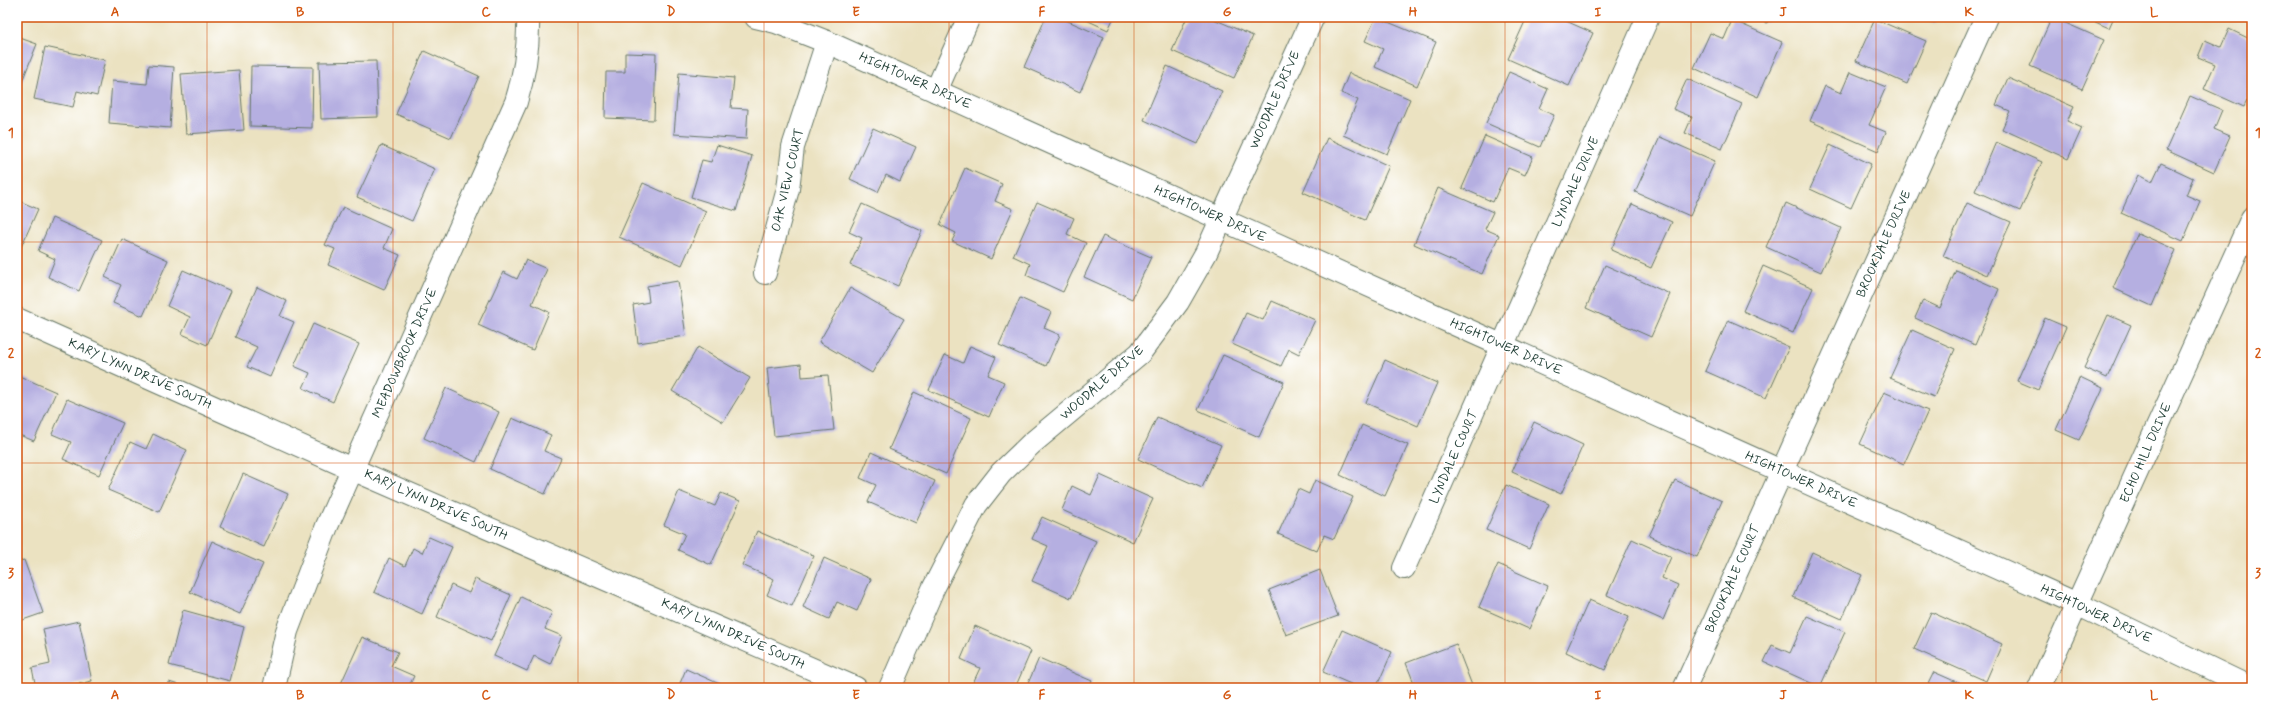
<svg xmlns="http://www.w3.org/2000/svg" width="2269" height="705" viewBox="0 0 2269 705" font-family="Mynerve,sans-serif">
<rect width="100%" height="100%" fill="#fff"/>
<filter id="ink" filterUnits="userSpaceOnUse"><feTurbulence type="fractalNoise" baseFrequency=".025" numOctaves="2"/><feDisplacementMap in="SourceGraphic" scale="8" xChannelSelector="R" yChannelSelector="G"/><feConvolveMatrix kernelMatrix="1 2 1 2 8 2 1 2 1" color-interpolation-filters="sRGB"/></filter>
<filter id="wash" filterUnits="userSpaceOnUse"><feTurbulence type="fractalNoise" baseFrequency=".012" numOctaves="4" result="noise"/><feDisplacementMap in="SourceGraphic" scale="16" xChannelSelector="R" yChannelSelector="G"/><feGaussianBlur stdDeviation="0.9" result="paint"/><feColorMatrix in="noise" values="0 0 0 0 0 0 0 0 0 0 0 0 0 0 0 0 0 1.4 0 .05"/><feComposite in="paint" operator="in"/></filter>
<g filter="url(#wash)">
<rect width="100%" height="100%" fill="#ebe2c1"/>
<g id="blocks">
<g fill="#b5afe1">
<path d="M 1046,17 L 1059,17 L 1104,37 L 1080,92 L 1024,67 Z"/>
<path d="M 1080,17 L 1114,17 L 1108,30 Z"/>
<path d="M 1187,17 L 1209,17 L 1253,36 L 1234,78 L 1172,51 Z"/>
<path d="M 1376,17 L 1436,42 L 1417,86 L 1375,67 L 1383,49 L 1365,41 Z"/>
<path d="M 1527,17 L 1557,17 L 1593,33 L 1569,86 L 1508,59 Z"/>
<path d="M 1754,17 L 1770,17 L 1767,23 Z"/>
<path d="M 1922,17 L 1937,17 L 1935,23 Z"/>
<path d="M 2052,17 L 2104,40 L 2082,89 L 2030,66 Z"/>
<path d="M 2084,17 L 2114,17 L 2109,28 Z"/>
<path d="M 1875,19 L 1926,41 L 1907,84 L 1856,61 Z"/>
<path d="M 1732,20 L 1782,42 L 1758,97 L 1694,68 L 1710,33 L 1724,39 Z"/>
<path d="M 2229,29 L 2252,40 L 2252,90 L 2244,107 L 2204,89 L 2215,64 L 2198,57 L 2205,40 L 2221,47 Z"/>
<path d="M 17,37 L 37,44 L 17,94 Z"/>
<path d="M 45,47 L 105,60 L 97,96 L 77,91 L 73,107 L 34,99 Z"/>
<path d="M 424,51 L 479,76 L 451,138 L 396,114 Z"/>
<path d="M 625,53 L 656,54 L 654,120 L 605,118 L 606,72 L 625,72 Z"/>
<path d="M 376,61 L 378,117 L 321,119 L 319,62 Z"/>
<path d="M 149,65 L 174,67 L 170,128 L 109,123 L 112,81 L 147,84 Z"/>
<path d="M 251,66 L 313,67 L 312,128 L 250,126 Z"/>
<path d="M 1167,66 L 1222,91 L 1198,144 L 1144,120 Z"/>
<path d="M 239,70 L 244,130 L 186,134 L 181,74 Z"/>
<path d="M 1509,72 L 1548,89 L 1539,109 L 1554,115 L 1540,147 L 1486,123 Z"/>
<path d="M 1850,72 L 1886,87 L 1869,125 L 1886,132 L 1878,151 L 1810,121 L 1825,86 L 1841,93 Z"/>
<path d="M 679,73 L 734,78 L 731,108 L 748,109 L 746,139 L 674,134 Z"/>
<path d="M 1349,73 L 1410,99 L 1387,154 L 1343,135 L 1358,100 L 1341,93 Z"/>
<path d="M 2008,78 L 2074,107 L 2067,121 L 2082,128 L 2068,159 L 2002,129 L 2010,111 L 1996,105 Z"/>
<path d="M 1687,79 L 1742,104 L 1722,149 L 1685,133 L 1692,117 L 1673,109 Z"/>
<path d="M 2190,96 L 2222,110 L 2214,129 L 2230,136 L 2214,172 L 2166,150 Z"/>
<path d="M 873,128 L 916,147 L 900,182 L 886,175 L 878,192 L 850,179 Z"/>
<path d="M 1485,136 L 1533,157 L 1525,175 L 1508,168 L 1493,202 L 1462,188 Z"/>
<path d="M 1660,137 L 1715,161 L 1690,216 L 1635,192 Z"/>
<path d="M 1327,138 L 1389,166 L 1365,220 L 1303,192 Z"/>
<path d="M 1996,142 L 2042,162 L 2020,211 L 1975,191 Z"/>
<path d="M 381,145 L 435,169 L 412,221 L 357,197 Z"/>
<path d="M 717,145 L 752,156 L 736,211 L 691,197 L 702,160 L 711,162 Z"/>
<path d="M 1830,145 L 1871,164 L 1851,208 L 1810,189 Z"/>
<path d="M 2161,163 L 2193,178 L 2186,195 L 2200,201 L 2183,241 L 2121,213 L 2138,175 L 2152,182 Z"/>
<path d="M 965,168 L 1002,184 L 995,201 L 1013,209 L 991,259 L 952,241 L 956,233 L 940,225 Z"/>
<path d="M 643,183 L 706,211 L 682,265 L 619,237 Z"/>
<path d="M 1438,188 L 1493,212 L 1485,229 L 1499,235 L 1482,274 L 1414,244 Z"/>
<path d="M 17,200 L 38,209 L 17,256 Z"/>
<path d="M 1037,202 L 1074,218 L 1067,234 L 1086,243 L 1063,292 L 1026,275 L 1030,264 L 1013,256 Z"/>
<path d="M 1786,203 L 1841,228 L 1821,272 L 1766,247 Z"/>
<path d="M 1967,203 L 2011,222 L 1987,275 L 1943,256 Z"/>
<path d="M 862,204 L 922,231 L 898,286 L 850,265 L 862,238 L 849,232 Z"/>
<path d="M 1632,204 L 1672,222 L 1651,268 L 1611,250 Z"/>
<path d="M 343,207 L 392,229 L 384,248 L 400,255 L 384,290 L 328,265 L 335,249 L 325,245 Z"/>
<path d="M 52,218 L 102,240 L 79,291 L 48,277 L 55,259 L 38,251 Z"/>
<path d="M 2138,233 L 2176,250 L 2152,306 L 2113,288 Z"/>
<path d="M 1103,236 L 1151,257 L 1132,299 L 1084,277 Z"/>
<path d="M 122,239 L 168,260 L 143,316 L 113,303 L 121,285 L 105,277 Z"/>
<path d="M 526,260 L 547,269 L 532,304 L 549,312 L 533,350 L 478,325 L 503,272 L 517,279 Z"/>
<path d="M 1605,265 L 1670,294 L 1651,337 L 1586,308 Z"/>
<path d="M 1763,266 L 1813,288 L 1793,333 L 1743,311 Z"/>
<path d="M 183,270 L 231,291 L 207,345 L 182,334 L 190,317 L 167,306 Z"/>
<path d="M 1956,270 L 1999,289 L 1975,345 L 1915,318 L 1923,300 L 1940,308 Z"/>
<path d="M 678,281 L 686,336 L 638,343 L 633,305 L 649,302 L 647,286 Z"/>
<path d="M 257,287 L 287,301 L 280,316 L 294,322 L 270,377 L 247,367 L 257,347 L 235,337 Z"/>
<path d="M 850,288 L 904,319 L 872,373 L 819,342 Z"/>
<path d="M 1020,298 L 1051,312 L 1044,328 L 1060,335 L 1046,366 L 999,345 Z"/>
<path d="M 1272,301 L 1315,320 L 1299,354 L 1289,349 L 1281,366 L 1232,344 L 1246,313 L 1263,320 Z"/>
<path d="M 2108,315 L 2131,325 L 2107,378 L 2084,368 Z"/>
<path d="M 2045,318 L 2066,327 L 2038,390 L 2017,381 Z"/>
<path d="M 1728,320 L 1789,347 L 1766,398 L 1705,371 Z"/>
<path d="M 313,324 L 359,344 L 333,402 L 303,388 L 310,373 L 294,366 Z"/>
<path d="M 1912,330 L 1955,349 L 1934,397 L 1890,378 Z"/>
<path d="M 970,346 L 996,357 L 988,375 L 1004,382 L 989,417 L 929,390 L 945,355 L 963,363 Z"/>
<path d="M 698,347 L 750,378 L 723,422 L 672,391 Z"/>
<path d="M 1223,355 L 1284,382 L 1259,437 L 1198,410 Z"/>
<path d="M 1385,360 L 1437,383 L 1418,426 L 1366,403 Z"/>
<path d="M 801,364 L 802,377 L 828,375 L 834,430 L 774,436 L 767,368 Z"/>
<path d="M 17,375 L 56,392 L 34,441 L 17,434 Z"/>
<path d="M 2080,377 L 2103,388 L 2079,440 L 2056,430 Z"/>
<path d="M 446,388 L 499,412 L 476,462 L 424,438 Z"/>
<path d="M 914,392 L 971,418 L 946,474 L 889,449 Z"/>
<path d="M 1884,392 L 1928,411 L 1904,464 L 1860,444 Z"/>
<path d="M 67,399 L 123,423 L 99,475 L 63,459 L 71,442 L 52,434 Z"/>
<path d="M 1157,417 L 1221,445 L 1202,488 L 1138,459 Z"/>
<path d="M 512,418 L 551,435 L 544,451 L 561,458 L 545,494 L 490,469 Z"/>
<path d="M 1534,422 L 1583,445 L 1561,494 L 1512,472 Z"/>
<path d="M 1362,425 L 1408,445 L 1385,496 L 1340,475 Z"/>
<path d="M 153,434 L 187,450 L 159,512 L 108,490 L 130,442 L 146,449 Z"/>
<path d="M 871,452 L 935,481 L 916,523 L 868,502 L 876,485 L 860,478 Z"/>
<path d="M 243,474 L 288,494 L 264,547 L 220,527 Z"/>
<path d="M 1100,475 L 1153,499 L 1133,542 L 1062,510 L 1072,486 L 1091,495 Z"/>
<path d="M 1315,480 L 1353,497 L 1334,539 L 1324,535 L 1317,551 L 1278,534 L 1298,489 L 1309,494 Z"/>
<path d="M 1675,480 L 1722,501 L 1697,557 L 1649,536 Z"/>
<path d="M 1506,485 L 1549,504 L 1529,549 L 1486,530 Z"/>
<path d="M 679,491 L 715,506 L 721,493 L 740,501 L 711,565 L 678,550 L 685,534 L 664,525 Z"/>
<path d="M 1042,517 L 1096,541 L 1071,598 L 1032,581 L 1048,546 L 1032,539 Z"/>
<path d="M 757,531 L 814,556 L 792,606 L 767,595 L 774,579 L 742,565 Z"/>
<path d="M 429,537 L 452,547 L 422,614 L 374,592 L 389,558 L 405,566 L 413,548 L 422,553 Z"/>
<path d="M 1632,539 L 1671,557 L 1662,578 L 1678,585 L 1663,620 L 1607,595 Z"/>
<path d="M 212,541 L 263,564 L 240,614 L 190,592 Z"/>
<path d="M 1812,552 L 1862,575 L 1842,619 L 1793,597 Z"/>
<path d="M 824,558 L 871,579 L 857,611 L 837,602 L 829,619 L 803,607 Z"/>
<path d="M 24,560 L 43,613 L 17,622 L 17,562 Z"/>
<path d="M 1498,564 L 1548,586 L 1529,629 L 1479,607 Z"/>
<path d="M 1320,570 L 1338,616 L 1286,635 L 1269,590 Z"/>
<path d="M 475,579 L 511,595 L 491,641 L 437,617 L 451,585 L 469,593 Z"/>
<path d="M 521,597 L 552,612 L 545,629 L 562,636 L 550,664 L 534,656 L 527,671 L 494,656 Z"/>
<path d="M 1589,600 L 1629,617 L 1605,670 L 1566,652 Z"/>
<path d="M 183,610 L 244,627 L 230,681 L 169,665 Z"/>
<path d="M 1931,612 L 2002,644 L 1986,681 L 1914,649 Z"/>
<path d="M 1807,616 L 1845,632 L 1820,687 L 1764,662 L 1772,645 L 1790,653 Z"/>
<path d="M 79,621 L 92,681 L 59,688 L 36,688 L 32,668 L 50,664 L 43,629 Z"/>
<path d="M 975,626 L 1031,651 L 1015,688 L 985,688 L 973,683 L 980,668 L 961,659 Z"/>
<path d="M 1342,630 L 1392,652 L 1376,688 L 1360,688 L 1323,672 Z"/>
<path d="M 362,637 L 398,652 L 391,666 L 414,676 L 408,688 L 339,688 Z"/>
<path d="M 1456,644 L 1473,688 L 1416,688 L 1406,663 Z"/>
<path d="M 1039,658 L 1092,681 L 1089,688 L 1026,688 Z"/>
<path d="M 686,669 L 724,686 L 723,688 L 678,688 Z"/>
<path d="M 1934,672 L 1970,688 L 1926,688 Z"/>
<path d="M 169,682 L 189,688 L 167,688 Z"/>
</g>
</g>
</g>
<g filter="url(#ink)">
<use href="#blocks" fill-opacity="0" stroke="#667765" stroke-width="1"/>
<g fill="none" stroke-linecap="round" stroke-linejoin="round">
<g stroke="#667765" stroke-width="24">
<g id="minor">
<path d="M 936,91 L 969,17"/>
<path d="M 765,273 L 788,189 L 793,147 L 827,42"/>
<path d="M 17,319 L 352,469 L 856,688"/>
<path d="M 1404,568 L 1648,17"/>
<path d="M 1685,687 L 1986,17"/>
<path d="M 274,688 L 287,631 L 327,526 L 516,102 C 525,73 529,47 528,17"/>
<path d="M 890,688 L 933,589 L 976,505 L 1001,473 L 1031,444 L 1140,353 L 1178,302 L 1206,253 L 1313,17"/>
<path d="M 2039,688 L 2252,218"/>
</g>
</g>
<g stroke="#667765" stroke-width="24">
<path id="major" d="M 756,17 L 776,22 L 827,42 L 2077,604 L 2251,688"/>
</g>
<use href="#minor" stroke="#fff" stroke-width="22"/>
<use href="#major" stroke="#fff" stroke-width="22"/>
</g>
</g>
<path fill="none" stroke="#d45610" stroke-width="1" stroke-opacity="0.55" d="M 207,17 L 207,688M 393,17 L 393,688M 578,17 L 578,688M 764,17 L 764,688M 949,17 L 949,688M 1134,17 L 1134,688M 1320,17 L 1320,688M 1505,17 L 1505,688M 1691,17 L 1691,688M 1876,17 L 1876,688M 2062,17 L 2062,688M 17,242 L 2252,242M 17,463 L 2252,463"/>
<g text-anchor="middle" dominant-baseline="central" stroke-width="3" stroke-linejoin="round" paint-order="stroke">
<g font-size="13" fill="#1f3d34" stroke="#fff">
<text transform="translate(915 81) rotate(24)">HIGHTOWER DRIVE</text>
<text transform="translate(1275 100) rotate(-66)">WOODALE DRIVE</text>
<text transform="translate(788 180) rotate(-77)">OAK VIEW COURT</text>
<text transform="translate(1576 182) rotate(-66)">LYNDALE DRIVE</text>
<text transform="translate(1210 214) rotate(24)">HIGHTOWER DRIVE</text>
<text transform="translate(1884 244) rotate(-66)">BROOKDALE DRIVE</text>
<text transform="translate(1506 347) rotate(24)">HIGHTOWER DRIVE</text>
<text transform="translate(405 353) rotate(-66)">MEADOWBROOK DRIVE</text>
<text transform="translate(140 374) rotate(24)">KARY LYNN DRIVE SOUTH</text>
<text transform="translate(1102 383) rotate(-41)">WOODALE DRIVE</text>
<text transform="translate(2146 453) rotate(-66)">ECHO HILL DRIVE</text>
<text transform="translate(1454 457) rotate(-66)">LYNDALE COURT</text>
<text transform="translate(1801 480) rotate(24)">HIGHTOWER DRIVE</text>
<text transform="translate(436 505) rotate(24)">KARY LYNN DRIVE SOUTH</text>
<text transform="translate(1733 579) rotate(-66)">BROOKDALE COURT</text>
<text transform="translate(2096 614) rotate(25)">HIGHTOWER DRIVE</text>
<text transform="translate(733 634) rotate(24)">KARY LYNN DRIVE SOUTH</text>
</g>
</g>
<rect width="2269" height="705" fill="none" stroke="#fff" stroke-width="44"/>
<rect x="22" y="22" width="2225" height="661" fill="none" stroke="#d45610" stroke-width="1.5"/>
<g font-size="13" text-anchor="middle" font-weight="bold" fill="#d45610">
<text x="115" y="16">A</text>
<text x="300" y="16">B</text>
<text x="486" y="16">C</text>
<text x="671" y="16">D</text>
<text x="856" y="16">E</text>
<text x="1042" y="16">F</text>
<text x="1227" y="16">G</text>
<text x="1413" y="16">H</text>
<text x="1598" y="16">I</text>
<text x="1783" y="16">J</text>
<text x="1969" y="16">K</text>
<text x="2154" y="16">L</text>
<text x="11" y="137">1</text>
<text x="2258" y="137">1</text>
<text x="11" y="357">2</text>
<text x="2258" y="357">2</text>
<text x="11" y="577">3</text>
<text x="2258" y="577">3</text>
<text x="115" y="699">A</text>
<text x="300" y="699">B</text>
<text x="486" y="699">C</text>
<text x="671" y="699">D</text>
<text x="856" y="699">E</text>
<text x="1042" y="699">F</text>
<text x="1227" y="699">G</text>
<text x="1413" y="699">H</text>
<text x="1598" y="699">I</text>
<text x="1783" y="699">J</text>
<text x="1969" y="699">K</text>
<text x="2154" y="699">L</text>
</g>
</svg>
